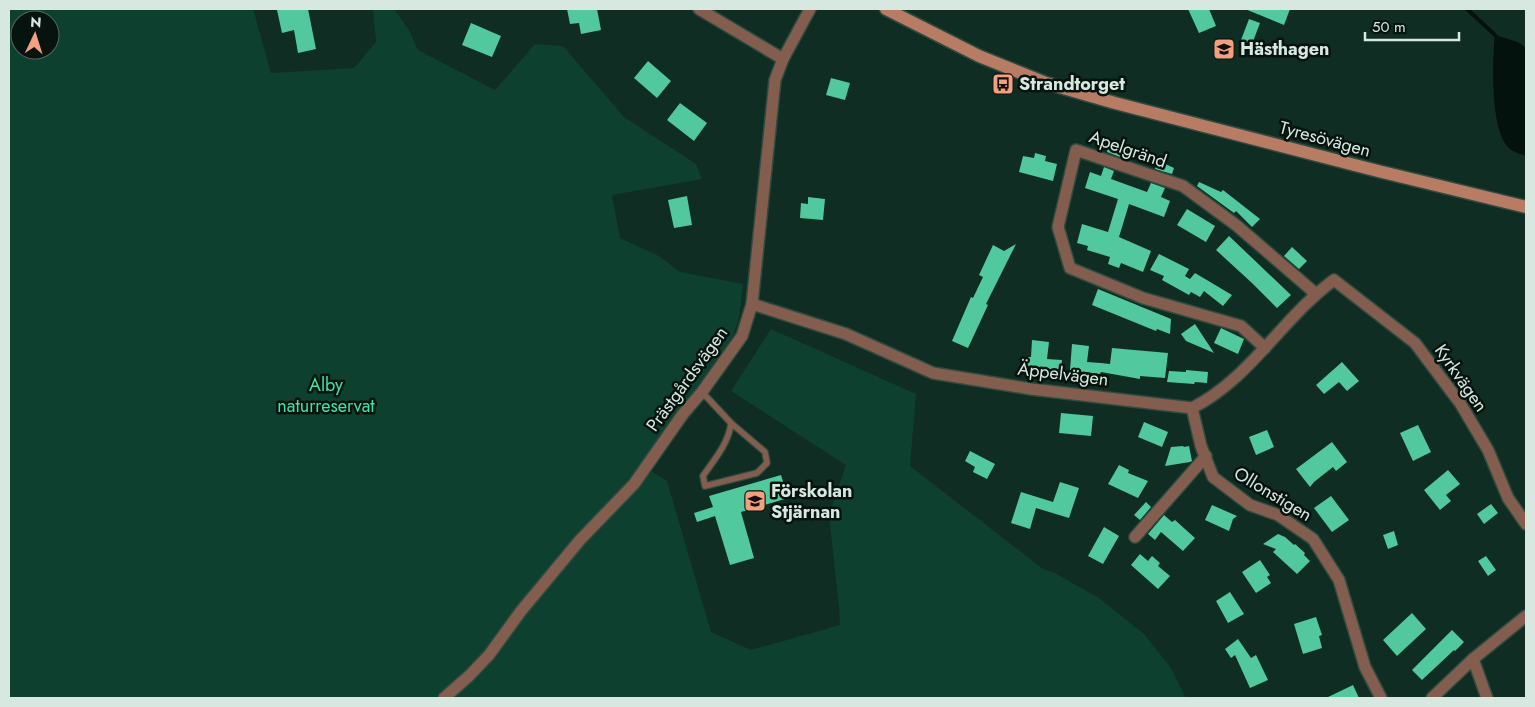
<svg xmlns="http://www.w3.org/2000/svg" width="1535" height="707" viewBox="0 0 1535 707" font-family="Jost,sans-serif">
<rect width="100%" height="100%" fill="#0f2d22"/>
<path fill="#0e402f" fill-rule="evenodd" d="M 9,9 L 253,9 L 271,73 L 354,68 L 376,42 L 373,9 L 394,9 L 409,30 L 418,50 L 495,90 L 535,44 L 563,46 L 624,117 L 696,164 L 702,179 L 612,195 L 620,238 L 659,256 L 680,272 L 743,284 L 739,318 L 733,336 L 712,372 L 643,466 L 667,481 L 711,632 L 751,650 L 840,625 L 839,607 L 829,515 L 846,465 L 731,391 L 771,329 L 916,394 L 910,466 L 1043,569 L 1053,572 L 1099,598 L 1144,634 L 1171,668 L 1186,698 L 9,698 ZM 20,20 L 50,20 L 50,50 L 20,50 Z"/>
<path fill="#04120d" d="M 1495,35 L 1518,42 L 1526,48 L 1526,156 C 1521,154 1513,152 1509,148 C 1490,130 1492,59 1495,35 Z"/>
<g fill="none" stroke-linecap="round" stroke-linejoin="round">
<path stroke="#04120d" stroke-width="4" d="M 1467,9 L 1495,35"/>
</g>
<g fill="#52c89e">
<path d="M 283,9 L 308,9 L 316,49 L 298,53 L 294,30 L 282,33 L 277,10 Z"/>
<path d="M 567,9 L 597,9 L 601,30 L 581,34 L 579,23 L 570,24 Z"/>
<path d="M 1188,9 L 1209,9 L 1216,26 L 1199,33 Z"/>
<path d="M 1245,9 L 1290,9 L 1284,25 Z"/>
<path d="M 1249,19 L 1260,23 L 1252,44 L 1241,40 Z"/>
<path d="M 471,23 L 501,36 L 492,57 L 462,45 Z"/>
<path d="M 648,61 L 671,81 L 657,98 L 634,78 Z"/>
<path d="M 831,78 L 850,83 L 845,100 L 826,95 Z"/>
<path d="M 680,103 L 707,123 L 694,141 L 667,120 Z"/>
<path d="M 1109,144 L 1131,149 L 1128,160 L 1107,152 Z"/>
<path d="M 1035,153 L 1046,156 L 1045,161 L 1057,164 L 1053,181 L 1019,172 L 1023,156 L 1034,158 Z"/>
<path d="M 1159,161 L 1174,168 L 1172,174 L 1155,169 Z"/>
<path d="M 1104,167 L 1114,171 L 1111,179 L 1147,192 L 1151,183 L 1165,188 L 1161,197 L 1170,201 L 1164,217 L 1129,204 L 1119,237 L 1151,251 L 1143,272 L 1121,263 L 1119,268 L 1108,264 L 1110,257 L 1087,250 L 1088,246 L 1077,243 L 1082,224 L 1108,232 L 1118,199 L 1085,188 L 1090,172 L 1101,176 Z"/>
<path d="M 1199,182 L 1221,192 L 1223,190 L 1260,219 L 1252,227 L 1236,211 L 1234,213 L 1197,186 Z"/>
<path d="M 687,196 L 692,225 L 674,228 L 668,200 Z"/>
<path d="M 808,197 L 825,199 L 823,220 L 800,218 L 801,203 L 808,204 Z"/>
<path d="M 1187,209 L 1215,226 L 1206,242 L 1177,225 Z"/>
<path d="M 1229,236 L 1291,295 L 1277,308 L 1252,283 L 1216,250 Z"/>
<path d="M 1016,244 L 986,304 L 988,305 L 968,348 L 952,341 L 971,297 L 973,298 L 983,277 L 979,275 L 993,245 L 1004,251 Z"/>
<path d="M 1292,247 L 1307,261 L 1299,269 L 1284,256 Z"/>
<path d="M 1159,254 L 1189,269 L 1185,276 L 1190,279 L 1195,273 L 1232,295 L 1223,306 L 1204,291 L 1200,297 L 1191,292 L 1189,295 L 1162,280 L 1164,276 L 1150,270 Z"/>
<path d="M 1098,289 L 1171,319 L 1170,334 L 1157,329 L 1156,331 L 1092,305 Z"/>
<path d="M 1195,324 L 1214,353 L 1186,341 L 1181,334 Z"/>
<path d="M 1221,328 L 1244,339 L 1238,354 L 1214,343 Z"/>
<path d="M 1032,340 L 1049,342 L 1047,359 L 1062,360 L 1061,371 L 1027,366 L 1028,357 L 1031,357 Z"/>
<path d="M 1072,344 L 1089,346 L 1087,362 L 1101,363 L 1110,364 L 1112,348 L 1168,353 L 1165,378 L 1140,376 L 1140,379 L 1101,372 L 1100,374 L 1070,370 Z"/>
<path d="M 1342,362 L 1359,381 L 1347,391 L 1339,382 L 1324,394 L 1316,385 Z"/>
<path d="M 1186,370 L 1208,372 L 1207,383 L 1195,382 L 1194,384 L 1167,382 L 1169,371 L 1186,372 Z"/>
<path d="M 1061,413 L 1093,416 L 1091,436 L 1059,433 Z"/>
<path d="M 1144,422 L 1168,432 L 1162,447 L 1138,437 Z"/>
<path d="M 1418,425 L 1431,452 L 1413,461 L 1400,433 Z"/>
<path d="M 1267,430 L 1274,447 L 1256,455 L 1249,437 Z"/>
<path d="M 1332,442 L 1347,462 L 1336,471 L 1333,467 L 1314,482 L 1310,487 L 1296,469 Z"/>
<path d="M 1183,446 L 1184,447 L 1189,446 L 1192,461 L 1190,462 L 1165,466 L 1171,447 Z"/>
<path d="M 970,451 L 995,464 L 987,479 L 973,472 L 975,467 L 965,461 Z"/>
<path d="M 1119,465 L 1129,470 L 1128,473 L 1148,481 L 1138,498 L 1108,484 Z"/>
<path d="M 1448,470 L 1460,484 L 1446,495 L 1451,501 L 1440,510 L 1424,490 Z"/>
<path d="M 781,475 L 788,498 L 741,512 L 754,558 L 730,565 L 715,516 L 697,522 L 694,513 L 713,507 L 709,496 Z"/>
<path d="M 1060,482 L 1079,488 L 1069,518 L 1036,508 L 1030,529 L 1011,523 L 1021,492 L 1053,502 Z"/>
<path d="M 1331,496 L 1349,520 L 1332,532 L 1314,508 Z"/>
<path d="M 1146,502 L 1151,507 L 1140,520 L 1134,515 Z"/>
<path d="M 1491,504 L 1498,513 L 1484,524 L 1477,514 Z"/>
<path d="M 1212,505 L 1237,516 L 1233,519 L 1229,531 L 1205,520 Z"/>
<path d="M 1164,515 L 1172,522 L 1175,520 L 1195,538 L 1183,551 L 1161,532 L 1155,540 L 1148,534 Z"/>
<path d="M 1104,527 L 1119,536 L 1103,564 L 1088,556 Z"/>
<path d="M 1394,531 L 1398,545 L 1388,549 L 1383,535 Z"/>
<path d="M 1278,534 L 1285,537 L 1294,545 L 1295,544 L 1305,553 L 1304,555 L 1310,561 L 1297,574 L 1273,552 L 1276,549 L 1263,544 Z"/>
<path d="M 1140,554 L 1148,561 L 1152,556 L 1160,563 L 1158,566 L 1170,576 L 1158,589 L 1131,565 Z"/>
<path d="M 1486,556 L 1496,570 L 1488,576 L 1478,561 Z"/>
<path d="M 1260,560 L 1270,575 L 1267,577 L 1271,583 L 1256,593 L 1242,572 Z"/>
<path d="M 1230,592 L 1244,614 L 1228,623 L 1216,601 Z"/>
<path d="M 1412,613 L 1426,629 L 1397,656 L 1383,640 Z"/>
<path d="M 1316,617 L 1322,635 L 1319,636 L 1322,648 L 1303,654 L 1294,624 Z"/>
<path d="M 1452,630 L 1464,642 L 1455,651 L 1454,650 L 1422,680 L 1412,670 Z"/>
<path d="M 1238,639 L 1251,658 L 1256,655 L 1268,680 L 1250,688 L 1235,655 L 1231,658 L 1225,649 Z"/>
<path d="M 1353,685 L 1359,698 L 1326,698 Z"/>
</g>
<g fill="none" stroke-linecap="round" stroke-linejoin="round">
<g stroke="#2f4b40" stroke-width="8">
<path id="service" d="M 702,392 L 731,423 L 765,452 L 767,463 L 757,473 L 705,486 L 703,476 C 714,460 729,443 731,423"/>
</g>
<g stroke="#2f4b40" stroke-width="14">
<g id="minor">
<path d="M 699,9 L 783,59"/>
<path d="M 752,304 L 846,334 L 933,373 L 1031,389 L 1192,408 C 1250,379 1283,317 1334,280 L 1415,343 L 1460,403 L 1488,450 L 1508,498 L 1526,524"/>
<path d="M 1265,348 L 1241,326 L 1143,298 L 1070,268 L 1058,227 L 1076,150 L 1183,186 L 1236,225 L 1315,293"/>
<path d="M 1192,408 L 1201,446 L 1213,477 L 1250,505 L 1278,515 L 1313,539 L 1339,580 L 1365,667 L 1381,698"/>
<path d="M 1135,537 L 1206,456"/>
<path d="M 1473,659 L 1487,698"/>
<path d="M 444,698 L 469,676 L 489,655 L 521,611 L 580,540 L 634,484 L 683,414 L 702,392 L 742,336 L 752,304 L 775,80 L 783,59 L 810,9"/>
<path d="M 1432,698 L 1473,659 L 1526,616"/>
</g>
</g>
<g stroke="#2f4b40" stroke-width="15">
<path id="secondary" d="M 886,9 L 979,56 L 1046,83 L 1115,103 L 1378,171 L 1526,207"/>
</g>
<use href="#service" stroke="#835e4e" stroke-width="5.5"/>
<use href="#minor" stroke="#835e4e" stroke-width="11"/>
<use href="#secondary" stroke="#b77c63" stroke-width="12"/>
</g>
<defs>
<g id="school-square" transform="scale(1.125)"><rect x="-9" y="-9" width="18" height="18" rx="4" fill="#f2a07f" stroke="#07130e"/><path d="M0-5L7-2L0 1L-7-2ZM-4 1L0 2.5L4 1V4Q0 6-4 4Z" fill="#111"/></g>
<g id="bus-square" transform="scale(1.125)"><rect x="-9" y="-9" width="18" height="18" rx="4" fill="#f2a07f" stroke="#07130e"/><path d="M-5-6H5V4H4V6H2V4H-2V6H-4V4H-5ZM-3.5-4V0h7V-4ZM-3.5 1.2v1.5H-2V1.2ZM2 1.2v1.5H3.5V1.2Z" fill="#111"/></g>
</defs>
<g fill-rule="evenodd">
<use href="#school-square" x="1224" y="49"/>
<use href="#bus-square" x="1003" y="84"/>
<use href="#school-square" x="755" y="501"/>
</g>
<g text-anchor="middle" dominant-baseline="central" stroke-width="5" stroke-linejoin="round" paint-order="stroke">
<g font-size="18" font-weight="bold" fill="#d7e8e0" stroke="#07130e" text-anchor="start">
<text x="1240" y="49">Hästhagen</text>
<text x="1019" y="84">Strandtorget</text>
<text x="771" y="491">Förskolan<tspan x="771" dy="21">Stjärnan</tspan></text>
</g>
<g font-size="18" fill="#d7e8e0" stroke="#07130e">
<text transform="translate(1325 139) rotate(15)">Tyresövägen</text>
<text transform="translate(1128 149) rotate(19)">Apelgränd</text>
<text transform="translate(1063 374) rotate(7)">Äppelvägen</text>
<text transform="translate(1461 378) rotate(55)">Kyrkvägen</text>
<text transform="translate(687 379) rotate(-54)">Prästgårdsvägen</text>
<text transform="translate(1273 494) rotate(31)">Ollonstigen</text>
</g>
<g font-size="18" fill="#3fe3af" stroke="#07130e">
<text x="326" y="385">Alby<tspan x="326" dy="21">naturreservat</tspan></text>
</g>
</g>
<rect width="1535" height="707" fill="none" stroke="#d7e8e0" stroke-width="20"/>
<g transform="translate(35 35) rotate(4)"><circle r="24" fill="#07130e" stroke="#5a6862"/>
<path d="M0-4L9 19L0 12L-9 19Z" fill="#f2a07f"/>
<text y="-8" font-size="14" font-weight="bold" text-anchor="middle" fill="#d7e8e0">N</text>
</g>
<path d="M1365 32v8h94v-8" fill="none" stroke="#d7e8e0" stroke-width="2.5"/>
<text x="1372" y="32" font-size="15" fill="#d7e8e0" stroke="#07130e" stroke-width="4" paint-order="stroke">50 m</text>
</svg>
